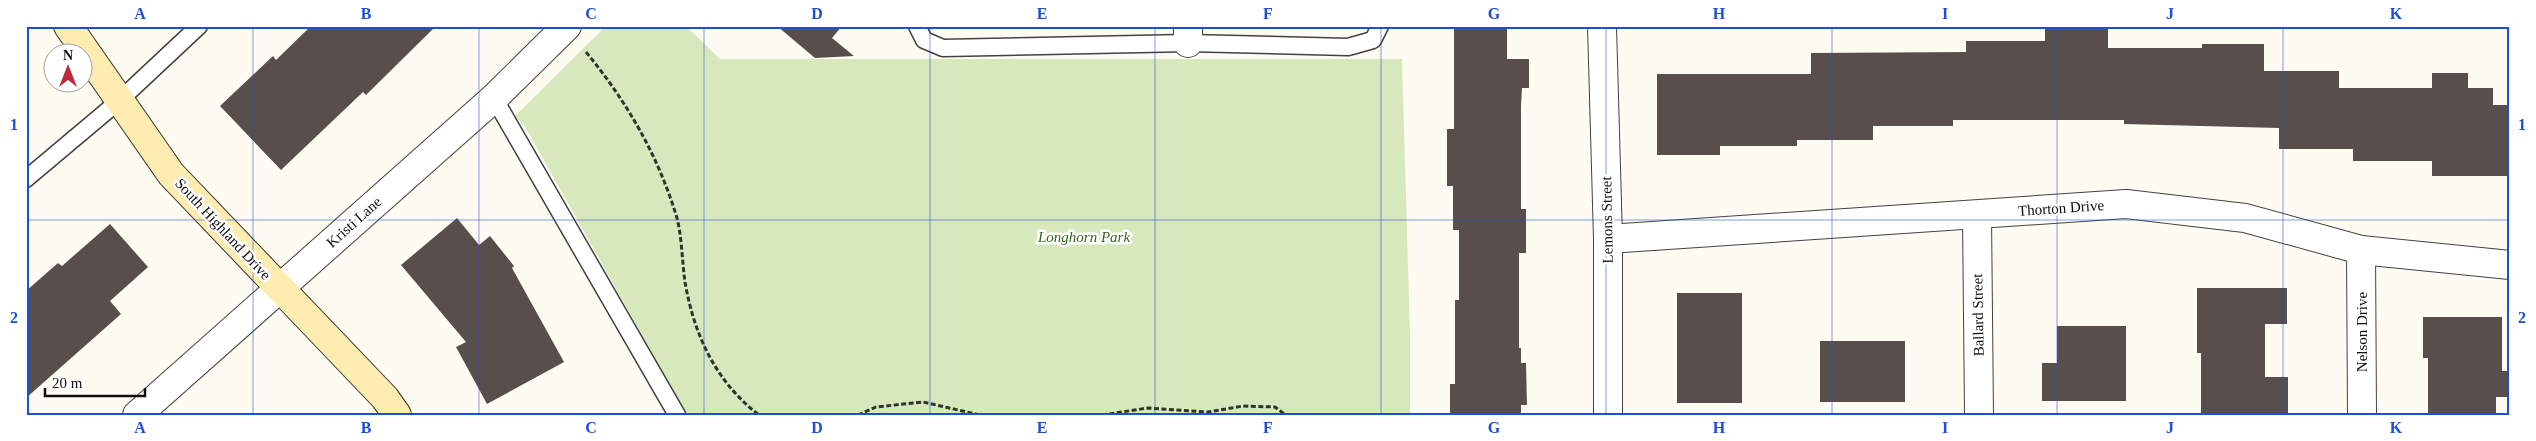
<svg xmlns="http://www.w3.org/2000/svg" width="2536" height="441" viewBox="0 0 2536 441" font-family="'Times New Roman',serif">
<rect width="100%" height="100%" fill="#fefbf2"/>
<path fill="#d7e8bc" d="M 606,26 L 686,26 L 720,59 L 1402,59 L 1410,335 L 1410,415 L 687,415 L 524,125 L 515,116 Z"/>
<g fill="#584f4c">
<path d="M 311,26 L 436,26 L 366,95 L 363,92 L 281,170 L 220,106 L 273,56 L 276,60 Z"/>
<path d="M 777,26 L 842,26 L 832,38 L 854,56 L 815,58 Z"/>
<path d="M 1454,26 L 1507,26 L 1507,59 L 1529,59 L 1529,88 L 1522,88 L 1521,106 L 1521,209 L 1526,209 L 1526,253 L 1519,253 L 1519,348 L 1521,348 L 1521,363 L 1526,363 L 1527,405 L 1521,405 L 1521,415 L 1450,415 L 1450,384 L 1455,384 L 1455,300 L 1459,300 L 1459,230 L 1453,230 L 1453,186 L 1447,186 L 1447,129 L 1454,129 Z"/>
<path d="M 2045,28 L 2108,28 L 2108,48 L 2202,48 L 2202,44 L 2264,44 L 2264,71 L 2339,71 L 2339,88 L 2432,88 L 2432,73 L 2468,73 L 2468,88 L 2493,88 L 2493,105 L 2510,105 L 2510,176 L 2432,176 L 2432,161 L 2353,161 L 2353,149 L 2279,149 L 2279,128 L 2124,124 L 2124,120 L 1953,120 L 1953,126 L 1873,126 L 1873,140 L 1797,140 L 1797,146 L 1720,146 L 1720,155 L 1657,155 L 1657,74 L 1811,74 L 1811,53 L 1966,52 L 1966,41 L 2045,41 Z"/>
<path d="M 457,218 L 479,245 L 490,236 L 514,266 L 512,268 L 564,362 L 487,404 L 456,347 L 466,342 L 401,265 Z"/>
<path d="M 110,224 L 148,267 L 110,301 L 121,314 L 26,398 L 26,291 L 58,263 L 62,266 Z"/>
<path d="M 2197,288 L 2287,288 L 2287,324 L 2265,324 L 2265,377 L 2288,377 L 2288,415 L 2201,415 L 2201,353 L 2197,353 Z"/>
<rect x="1677" y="293" width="65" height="110"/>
<path d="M 2423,317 L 2502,317 L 2502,371 L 2510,371 L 2510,397 L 2496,397 L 2496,415 L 2428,415 L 2428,358 L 2423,358 Z"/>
<path d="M 2057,326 L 2126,326 L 2126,401 L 2042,401 L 2042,363 L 2057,363 Z"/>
<rect x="1820" y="341" width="85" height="61"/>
</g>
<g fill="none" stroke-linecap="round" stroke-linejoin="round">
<g stroke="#424242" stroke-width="19">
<g id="lane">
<path d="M 917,26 L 924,40 L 943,48 L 1188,43 L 1348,47 L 1373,40 L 1380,26"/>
<path d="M 494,98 L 677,415"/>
<path d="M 26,179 L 120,100 L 199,26"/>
</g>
</g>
<g stroke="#424242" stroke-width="30">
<g id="street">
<path d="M 1188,26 L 1188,43"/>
<path d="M 1602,26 L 1608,239 L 1608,415"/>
<path d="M 1977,215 L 1979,415"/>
<path d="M 1608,239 L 2126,204 L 2245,218 L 2361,250 L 2510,265"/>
<path d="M 2361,250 L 2362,415"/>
<path d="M 137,415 L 494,98 L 567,26"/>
</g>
</g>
<g stroke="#313131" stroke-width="30">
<path id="secondary" d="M 68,26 L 171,174 L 385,398 L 397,415"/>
</g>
<g stroke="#313131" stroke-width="3" stroke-dasharray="5 2.5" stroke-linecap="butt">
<path d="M 586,52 C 627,102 658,155 677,218 C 682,238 682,261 685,282 C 694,335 716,382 759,415"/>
<path d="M 858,415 L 876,407 L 923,402 L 980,415"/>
<path d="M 1102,415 L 1148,408 L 1208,412 L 1243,406 L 1275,407 L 1286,415"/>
</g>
<use href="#lane" stroke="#fff" stroke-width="16"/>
<use href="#street" stroke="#fff" stroke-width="28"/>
<use href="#secondary" stroke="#fcecb0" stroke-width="28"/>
</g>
<path fill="none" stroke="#1d4ed8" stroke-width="1" stroke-opacity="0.55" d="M 253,26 L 253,415M 479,26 L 479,415M 704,26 L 704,415M 930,26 L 930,415M 1155,26 L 1155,415M 1381,26 L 1381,415M 1606,26 L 1606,415M 1832,26 L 1832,415M 2057,26 L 2057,415M 2283,26 L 2283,415M 26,220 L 2510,220"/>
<g text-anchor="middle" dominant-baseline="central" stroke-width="5" stroke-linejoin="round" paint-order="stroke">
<g font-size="15" fill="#0f0f0f" stroke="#fff">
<text transform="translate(2061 208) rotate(-4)">Thorton Drive</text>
<text transform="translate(1607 220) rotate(-91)">Lemons Street</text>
<text transform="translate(354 222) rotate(-42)">Kristi Lane</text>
<text transform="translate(223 229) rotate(47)">South Highland Drive</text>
<text transform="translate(1978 315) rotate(-91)">Ballard Street</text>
<text transform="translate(2362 332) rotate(-90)">Nelson Drive</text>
</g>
<g font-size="15" font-style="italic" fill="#366521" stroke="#fff">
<text x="1084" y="237">Longhorn Park</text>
</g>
</g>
<rect width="2536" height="441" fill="none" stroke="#ffffff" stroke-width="55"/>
<g transform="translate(68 68)"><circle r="24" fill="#ffffff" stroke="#9f9f9f"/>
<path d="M0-4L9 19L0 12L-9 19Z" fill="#bb2c41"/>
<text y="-8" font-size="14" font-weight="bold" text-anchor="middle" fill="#0f0f0f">N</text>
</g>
<path d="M45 388v8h100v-8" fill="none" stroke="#0f0f0f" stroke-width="2.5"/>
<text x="52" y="388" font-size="15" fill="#0f0f0f" stroke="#ffffff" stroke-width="4" paint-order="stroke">20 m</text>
<rect x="28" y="28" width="2480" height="386" fill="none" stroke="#1d4ed8" stroke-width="2"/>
<g font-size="16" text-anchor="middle" font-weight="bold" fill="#1d4ed8">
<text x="140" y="19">A</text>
<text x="366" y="19">B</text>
<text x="591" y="19">C</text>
<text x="817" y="19">D</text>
<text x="1042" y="19">E</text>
<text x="1268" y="19">F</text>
<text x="1494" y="19">G</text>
<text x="1719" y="19">H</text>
<text x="1945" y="19">I</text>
<text x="2170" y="19">J</text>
<text x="2396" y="19">K</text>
<text x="14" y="130">1</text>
<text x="2522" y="130">1</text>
<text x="14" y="323">2</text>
<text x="2522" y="323">2</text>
<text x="140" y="433">A</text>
<text x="366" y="433">B</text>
<text x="591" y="433">C</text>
<text x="817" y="433">D</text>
<text x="1042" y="433">E</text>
<text x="1268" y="433">F</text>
<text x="1494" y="433">G</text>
<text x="1719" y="433">H</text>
<text x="1945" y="433">I</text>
<text x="2170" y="433">J</text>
<text x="2396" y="433">K</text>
</g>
</svg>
